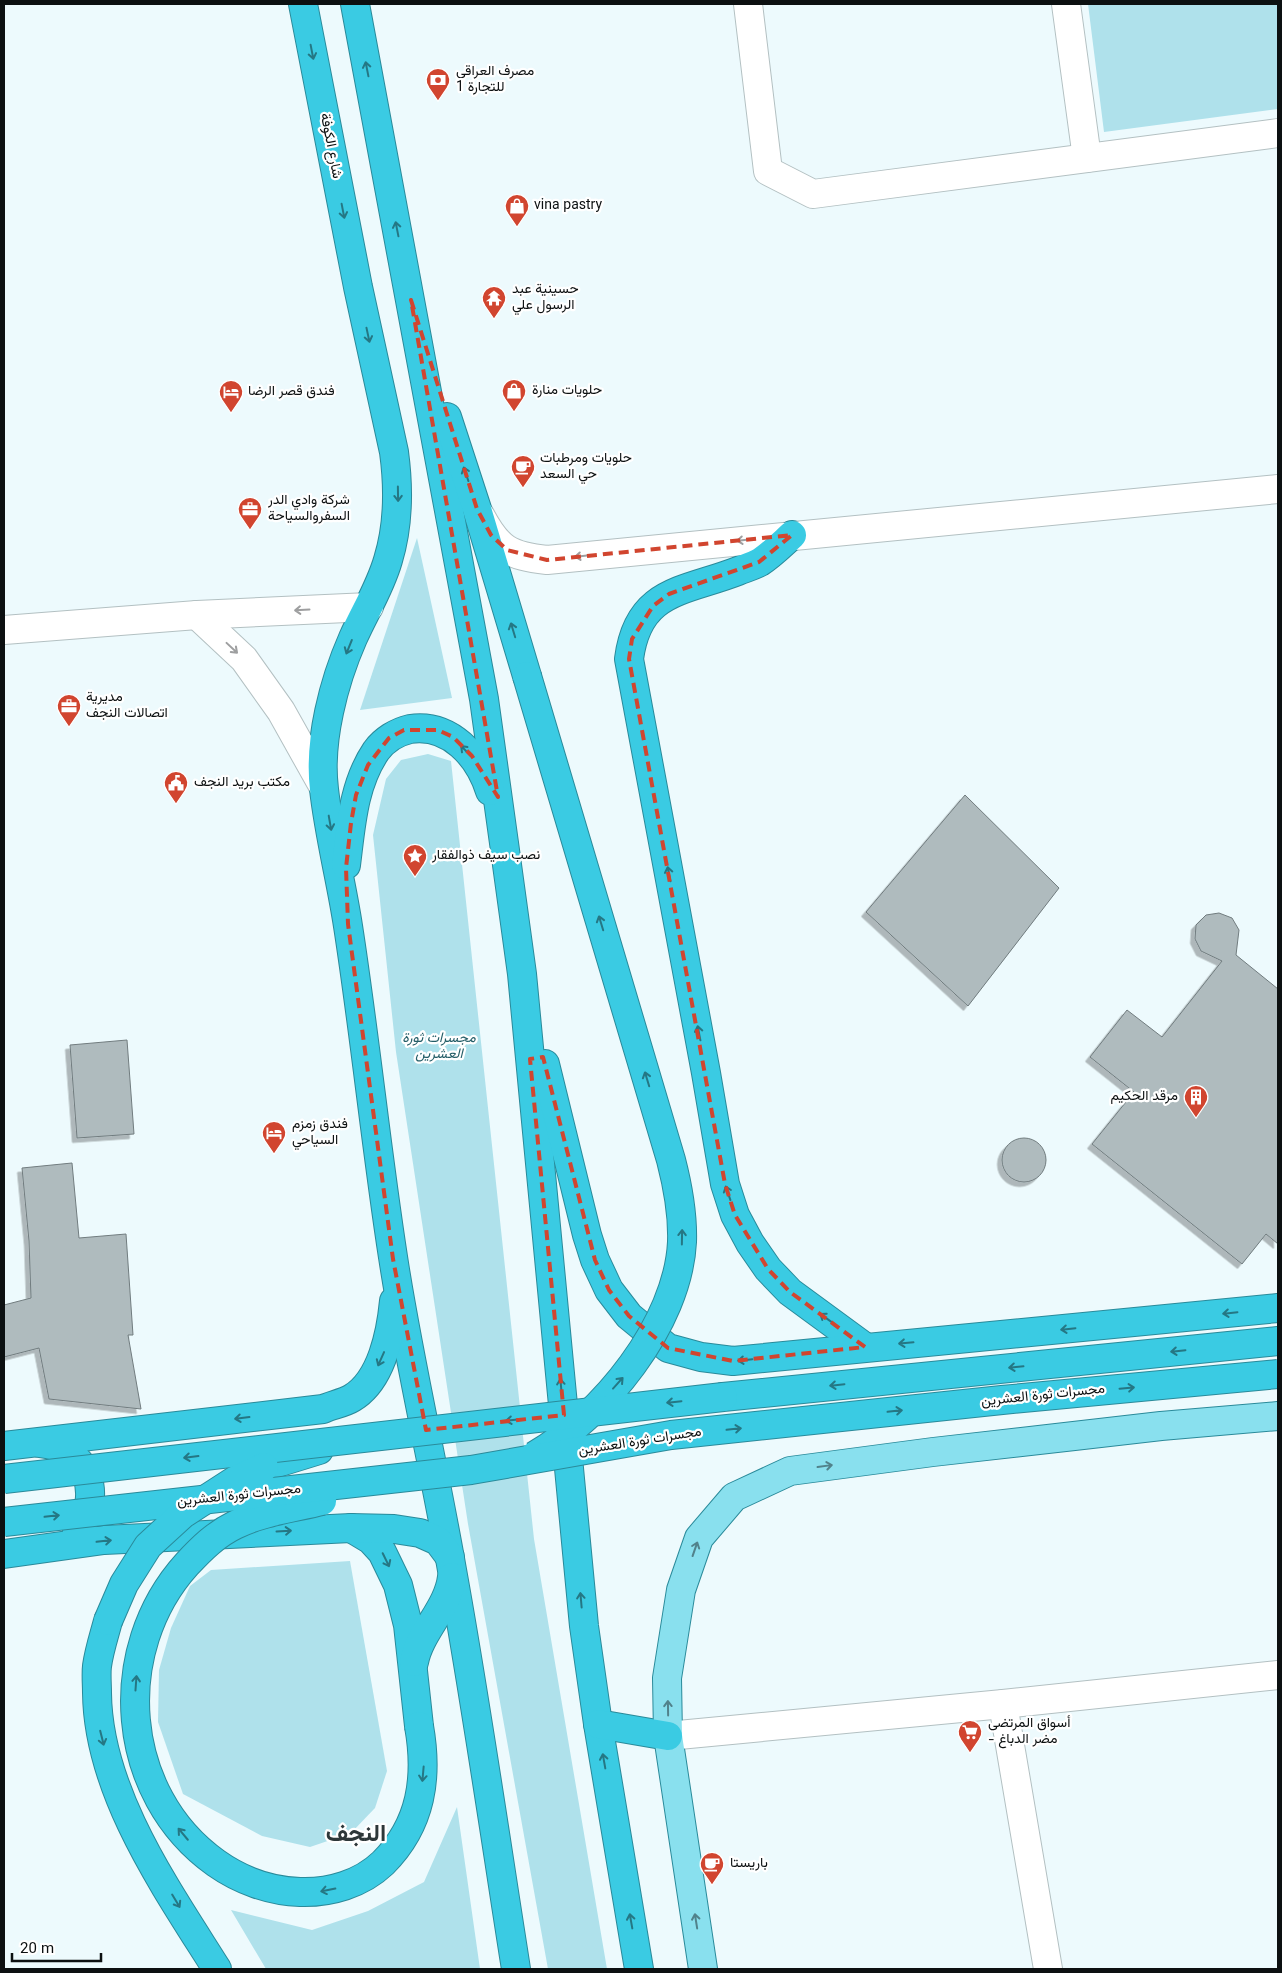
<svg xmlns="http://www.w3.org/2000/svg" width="1282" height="1973" viewBox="0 0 1282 1973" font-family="Georgia,Vazirmatn,serif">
<defs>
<filter id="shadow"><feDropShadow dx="-4.5" dy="4.5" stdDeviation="0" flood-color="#0004"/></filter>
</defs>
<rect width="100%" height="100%" fill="#edfafd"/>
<g fill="#afe1eb">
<path d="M 1088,4 L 1278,4 L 1278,109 L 1104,132 Z"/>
<path d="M 417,538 L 452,698 L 360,710 Z"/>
<path d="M 428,754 L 451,761 L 534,1539 L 607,1969 L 548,1969 L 468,1524 L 396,1052 L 373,835 L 386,779 L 401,760 Z"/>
<path d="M 350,1561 L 387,1771 L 375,1808 L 351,1833 L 310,1847 L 262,1836 L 183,1794 L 158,1722 L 159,1670 L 171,1628 L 190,1586 L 211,1570 Z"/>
<path d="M 457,1807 L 480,1969 L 266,1969 L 231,1910 L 312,1930 L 368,1911 L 424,1882 Z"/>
</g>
<g fill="#afbbbe" stroke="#717c7f" filter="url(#shadow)">
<path d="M 965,795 L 1059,888 L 968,1006 L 866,912 Z"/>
<path d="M 1219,913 L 1232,918 L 1239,930 L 1236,955 L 1278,989 L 1278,1244 L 1266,1234 L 1242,1264 L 1092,1144 L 1134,1092 L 1090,1057 L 1127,1010 L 1162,1037 L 1222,961 L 1201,951 L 1195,939 L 1196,925 L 1206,915 Z"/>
<path d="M 127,1040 L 134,1134 L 77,1138 L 70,1045 Z"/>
<circle cx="1024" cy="1160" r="22"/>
<path d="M 72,1163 L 79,1238 L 126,1234 L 133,1335 L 128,1335 L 141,1409 L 49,1399 L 39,1348 L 4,1357 L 4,1305 L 31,1298 L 29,1241 L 22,1168 Z"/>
</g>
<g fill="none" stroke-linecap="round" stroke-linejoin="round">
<g stroke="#b3c0c2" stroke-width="30">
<g id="minor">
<path d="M 748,4 L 768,171 L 813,194 L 1278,133"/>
<path d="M 1066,4 L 1087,158"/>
<path d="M 480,515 C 498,549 509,556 547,560 L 1278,489"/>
<path d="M 197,615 L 244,659 L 281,711 L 323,786"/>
<path d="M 4,630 L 197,615 L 369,607"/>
<path d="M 1003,1704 L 1048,1969"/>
<path d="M 668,1736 L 1003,1704 L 1278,1675"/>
</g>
</g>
<g stroke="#2a8a9a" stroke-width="30">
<path id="major" d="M 703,1969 L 668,1736 L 667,1678 L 681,1590 L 699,1538 L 734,1497 L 790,1471 L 933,1452 L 1074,1436 L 1161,1426 L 1278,1416"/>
</g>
<g stroke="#2a8a9a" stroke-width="30">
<g id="highway">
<path d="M 303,4 L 358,287 L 394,452 C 399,489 399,524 388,560 C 380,588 365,611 353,638 C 334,681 318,741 324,789 C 329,835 341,880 348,926 C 365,1036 376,1147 393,1257 C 409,1362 434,1466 452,1570 C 476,1703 495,1836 516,1969"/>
<path d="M 355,4 L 484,699 L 504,843 L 522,974 L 584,1626 L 598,1724 L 639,1969"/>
<path d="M 447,417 L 477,509 L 527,676"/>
<path d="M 792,535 C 782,544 771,555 760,562 C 753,566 745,568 738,571 C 684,592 638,589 629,659 L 706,1073 L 725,1184 L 735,1215 L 750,1243 L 768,1269 L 790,1292 L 865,1347"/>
<path d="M 346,865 C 351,826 353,785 376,751 C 384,740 397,732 410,729 C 450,723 479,756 490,791"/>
<path d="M 545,1064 L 587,1235 L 595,1260 L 609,1290 L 629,1316 L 668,1348 L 701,1357 L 733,1361 L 1278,1308"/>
<path d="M 723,1397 L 1278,1341"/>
<path d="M 40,1443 C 88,1447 104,1495 77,1532"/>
<path d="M 4,1446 L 323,1409 C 332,1405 344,1403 352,1398 C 382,1380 391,1332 394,1301"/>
<path d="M 264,1467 L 319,1450"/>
<path d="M 351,1528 L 371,1540 L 382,1552 L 398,1585 L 408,1625 L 419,1726"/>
<path d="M 4,1554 L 104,1540 L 351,1528 L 394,1529 L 420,1533 L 438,1541 L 450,1557"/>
<path d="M 108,1621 C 104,1636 99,1651 97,1666 C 96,1674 97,1684 97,1693 C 98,1792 166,1888 217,1969"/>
<path d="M 414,1662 C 420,1631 448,1609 452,1577"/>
<path d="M 598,1724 L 668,1736"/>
</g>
</g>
<use href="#minor" stroke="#fff" stroke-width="28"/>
<use href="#major" stroke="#89e0ee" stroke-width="28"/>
<use href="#highway" stroke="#3acbe3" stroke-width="28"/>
<g stroke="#2a8a9a" stroke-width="30" stroke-linecap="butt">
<g id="highway-bridge">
<path d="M 527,676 L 671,1160 C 678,1187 683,1213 682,1242 C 678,1324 603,1416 534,1456"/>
<path d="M 4,1479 L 723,1397"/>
<path d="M 322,1501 C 294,1508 261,1512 235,1525 C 216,1534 201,1549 187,1564 C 109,1650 119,1794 216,1863 C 240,1880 270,1891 300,1892 C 330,1893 361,1884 383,1863 C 422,1824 428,1777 419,1726"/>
<path d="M 4,1522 L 471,1470 L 671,1435 L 1002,1400 L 1278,1374"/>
<path d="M 108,1621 L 124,1584 L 148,1546 L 183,1514 L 234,1481 L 264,1467"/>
</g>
</g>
<use href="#highway-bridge" stroke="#3acbe3" stroke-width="28"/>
</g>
<defs><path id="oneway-shaft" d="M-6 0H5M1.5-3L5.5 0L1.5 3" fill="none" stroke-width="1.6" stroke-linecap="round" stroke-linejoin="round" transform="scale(1.25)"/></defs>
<g stroke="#257784">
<use href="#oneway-shaft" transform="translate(312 52) rotate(79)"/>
<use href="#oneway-shaft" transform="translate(367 69) rotate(-101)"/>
<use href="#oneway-shaft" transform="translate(343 211) rotate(79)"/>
<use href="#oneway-shaft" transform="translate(397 229) rotate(-101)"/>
<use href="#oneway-shaft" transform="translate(368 335) rotate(78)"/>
<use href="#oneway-shaft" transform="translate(466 474) rotate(-109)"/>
<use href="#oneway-shaft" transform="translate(398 494) rotate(89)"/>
<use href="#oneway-shaft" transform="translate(513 630) rotate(-107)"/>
<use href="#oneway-shaft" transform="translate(349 647) rotate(112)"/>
<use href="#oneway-shaft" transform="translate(466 751) rotate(-134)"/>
<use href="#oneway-shaft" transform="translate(330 823) rotate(80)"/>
<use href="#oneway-shaft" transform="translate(669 874) rotate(-101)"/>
<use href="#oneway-shaft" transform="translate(601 923) rotate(-107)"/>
<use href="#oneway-shaft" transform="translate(699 1033) rotate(-101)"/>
<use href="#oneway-shaft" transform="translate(647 1079) rotate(-107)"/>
<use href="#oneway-shaft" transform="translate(728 1193) rotate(-109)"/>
<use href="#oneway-shaft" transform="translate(682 1237) rotate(-89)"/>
<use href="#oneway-shaft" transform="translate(1230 1313) rotate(174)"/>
<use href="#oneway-shaft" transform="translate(826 1318) rotate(-144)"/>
<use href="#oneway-shaft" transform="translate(1068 1329) rotate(174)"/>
<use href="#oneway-shaft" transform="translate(906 1343) rotate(175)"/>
<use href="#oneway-shaft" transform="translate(1178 1351) rotate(174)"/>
<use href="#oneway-shaft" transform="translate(381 1359) rotate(114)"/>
<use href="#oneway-shaft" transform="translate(745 1360) rotate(174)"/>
<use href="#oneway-shaft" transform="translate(1016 1367) rotate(174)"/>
<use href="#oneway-shaft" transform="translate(618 1383) rotate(-48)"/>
<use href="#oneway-shaft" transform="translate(837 1385) rotate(174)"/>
<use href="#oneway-shaft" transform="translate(561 1386) rotate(-95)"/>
<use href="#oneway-shaft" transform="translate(1127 1388) rotate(-5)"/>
<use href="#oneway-shaft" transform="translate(674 1402) rotate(174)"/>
<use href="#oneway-shaft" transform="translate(895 1411) rotate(-6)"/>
<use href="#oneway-shaft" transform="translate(242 1418) rotate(173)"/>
<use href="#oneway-shaft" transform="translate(513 1420) rotate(174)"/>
<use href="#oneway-shaft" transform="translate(734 1429) rotate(-6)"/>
<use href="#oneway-shaft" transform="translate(191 1457) rotate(173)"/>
<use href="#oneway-shaft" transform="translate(52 1516) rotate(-6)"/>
<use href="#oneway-shaft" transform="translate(284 1531) rotate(-3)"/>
<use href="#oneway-shaft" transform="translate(104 1541) rotate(-6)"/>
<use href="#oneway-shaft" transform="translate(386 1560) rotate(64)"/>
<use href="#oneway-shaft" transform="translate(581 1600) rotate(-95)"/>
<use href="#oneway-shaft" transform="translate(136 1683) rotate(-86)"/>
<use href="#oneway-shaft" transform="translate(102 1738) rotate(76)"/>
<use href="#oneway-shaft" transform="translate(604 1761) rotate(-100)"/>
<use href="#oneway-shaft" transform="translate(423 1774) rotate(95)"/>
<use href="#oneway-shaft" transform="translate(183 1834) rotate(-130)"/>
<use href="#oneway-shaft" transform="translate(328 1890) rotate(169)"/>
<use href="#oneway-shaft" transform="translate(176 1901) rotate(59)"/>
<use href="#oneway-shaft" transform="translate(631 1921) rotate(-100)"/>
</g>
<g stroke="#9e9fa0">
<use href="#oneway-shaft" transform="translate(744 540) rotate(174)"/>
<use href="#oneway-shaft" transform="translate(582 556) rotate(174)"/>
<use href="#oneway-shaft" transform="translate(302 610) rotate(177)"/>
<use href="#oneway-shaft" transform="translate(232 648) rotate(43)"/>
</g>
<g stroke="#51828b">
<use href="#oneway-shaft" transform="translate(825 1466) rotate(-8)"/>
<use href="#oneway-shaft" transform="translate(695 1549) rotate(-71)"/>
<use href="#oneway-shaft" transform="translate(668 1708) rotate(-91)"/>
<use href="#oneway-shaft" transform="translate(696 1921) rotate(-99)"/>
</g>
<path fill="none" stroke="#d1452f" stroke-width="4" stroke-dasharray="10 6" stroke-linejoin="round" d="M 411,300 L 477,509 L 491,535 L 507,550 L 547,560 L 792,535 L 759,562 L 669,594 L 653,606 L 632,639 L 629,659 L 725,1184 L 735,1215 L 768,1269 L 790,1292 L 865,1347 L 733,1361 L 668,1348 L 629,1316 L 609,1290 L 595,1260 L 543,1057 L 530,1059 L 564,1415 L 426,1430 L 393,1259 L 348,924 L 346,868 L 351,823 L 356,795 L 368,765 L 389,738 L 404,730 L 438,730 L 453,737 L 472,756 L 498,797 Z"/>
<defs>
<g id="bank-pin" transform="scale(1.25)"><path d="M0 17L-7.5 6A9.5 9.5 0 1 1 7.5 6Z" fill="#d1452f" stroke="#fff"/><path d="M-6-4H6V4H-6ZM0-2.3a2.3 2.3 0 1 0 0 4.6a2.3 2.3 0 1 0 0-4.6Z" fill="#fff"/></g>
<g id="shop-pin" transform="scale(1.25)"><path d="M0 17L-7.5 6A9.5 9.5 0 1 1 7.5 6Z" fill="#d1452f" stroke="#fff"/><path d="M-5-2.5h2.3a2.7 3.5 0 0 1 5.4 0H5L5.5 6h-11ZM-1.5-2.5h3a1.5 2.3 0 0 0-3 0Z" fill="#fff"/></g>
<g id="temple-pin" transform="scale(1.25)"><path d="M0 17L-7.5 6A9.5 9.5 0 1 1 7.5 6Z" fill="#d1452f" stroke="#fff"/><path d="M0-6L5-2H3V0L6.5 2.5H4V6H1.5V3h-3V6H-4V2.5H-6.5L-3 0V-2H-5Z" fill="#fff"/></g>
<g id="hotel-pin" transform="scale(1.25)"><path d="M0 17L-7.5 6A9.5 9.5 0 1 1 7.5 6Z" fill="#d1452f" stroke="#fff"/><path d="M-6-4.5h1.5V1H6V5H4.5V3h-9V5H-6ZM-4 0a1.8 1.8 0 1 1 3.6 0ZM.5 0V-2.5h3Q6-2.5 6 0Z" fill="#fff"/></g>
<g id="cafe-pin" transform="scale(1.25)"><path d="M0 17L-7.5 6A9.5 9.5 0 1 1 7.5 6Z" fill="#d1452f" stroke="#fff"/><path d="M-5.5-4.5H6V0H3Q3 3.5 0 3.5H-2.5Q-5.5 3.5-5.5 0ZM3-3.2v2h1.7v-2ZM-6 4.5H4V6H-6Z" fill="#fff"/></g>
<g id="office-pin" transform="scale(1.25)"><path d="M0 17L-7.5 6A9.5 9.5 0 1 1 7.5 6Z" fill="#d1452f" stroke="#fff"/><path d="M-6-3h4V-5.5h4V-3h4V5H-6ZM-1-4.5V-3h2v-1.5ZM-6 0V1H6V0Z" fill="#fff"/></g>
<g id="civic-pin" transform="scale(1.25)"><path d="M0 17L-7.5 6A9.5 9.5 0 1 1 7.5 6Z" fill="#d1452f" stroke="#fff"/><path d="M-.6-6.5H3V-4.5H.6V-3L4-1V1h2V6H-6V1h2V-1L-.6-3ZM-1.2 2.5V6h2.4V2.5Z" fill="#fff"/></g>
<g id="sight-pin" transform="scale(1.25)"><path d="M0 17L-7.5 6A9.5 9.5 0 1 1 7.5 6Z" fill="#d1452f" stroke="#fff"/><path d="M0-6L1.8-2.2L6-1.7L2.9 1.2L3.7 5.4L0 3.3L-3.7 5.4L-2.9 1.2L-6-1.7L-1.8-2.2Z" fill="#fff"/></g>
<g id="building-pin" transform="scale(1.25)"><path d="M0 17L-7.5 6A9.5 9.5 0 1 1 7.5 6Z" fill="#d1452f" stroke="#fff"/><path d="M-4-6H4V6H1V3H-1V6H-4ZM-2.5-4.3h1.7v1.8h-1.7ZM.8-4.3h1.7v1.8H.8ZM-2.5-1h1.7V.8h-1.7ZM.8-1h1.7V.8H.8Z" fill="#fff"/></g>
<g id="supermarket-pin" transform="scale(1.25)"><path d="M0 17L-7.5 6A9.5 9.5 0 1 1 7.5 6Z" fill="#d1452f" stroke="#fff"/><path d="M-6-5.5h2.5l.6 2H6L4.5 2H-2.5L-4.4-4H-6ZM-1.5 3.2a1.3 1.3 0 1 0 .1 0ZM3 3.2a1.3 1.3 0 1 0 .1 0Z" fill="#fff"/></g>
</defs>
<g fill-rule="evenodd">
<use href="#bank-pin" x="438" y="80"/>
<use href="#shop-pin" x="517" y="206"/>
<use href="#temple-pin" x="494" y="298"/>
<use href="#shop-pin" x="514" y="391"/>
<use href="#hotel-pin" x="231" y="392"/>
<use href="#cafe-pin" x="523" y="467"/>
<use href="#office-pin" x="250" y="509"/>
<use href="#office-pin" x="69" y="706"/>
<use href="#civic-pin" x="176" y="783"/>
<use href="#sight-pin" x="415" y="856"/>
<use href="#building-pin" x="1196" y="1097"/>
<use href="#hotel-pin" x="274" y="1133"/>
<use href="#supermarket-pin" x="970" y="1732"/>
<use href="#cafe-pin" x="712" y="1864"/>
</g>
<g text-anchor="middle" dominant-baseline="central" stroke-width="4.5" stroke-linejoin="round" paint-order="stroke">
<g font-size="14" fill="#0c1011" stroke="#fff" text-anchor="start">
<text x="456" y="72">مصرف العراقي<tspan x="456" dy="16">للتجارة 1</tspan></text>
<text x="534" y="206">vina pastry</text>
<text x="512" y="290">حسينية عبد<tspan x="512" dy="16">الرسول علي</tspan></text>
<text x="532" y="391">حلويات منارة</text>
<text x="248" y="392">فندق قصر الرضا</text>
<text x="540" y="459">حلويات ومرطبات<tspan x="540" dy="16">حي السعد</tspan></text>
<text x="268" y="501">شركة وادي الدر<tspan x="268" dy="16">السفروالسياحة</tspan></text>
<text x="86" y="698">مديرية<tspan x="86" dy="16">اتصالات النجف</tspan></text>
<text x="194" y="783">مكتب بريد النجف</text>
<text x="432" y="856">نصب سيف ذوالفقار</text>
<text x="1178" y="1097" text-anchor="end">مرقد الحكيم</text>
<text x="292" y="1125">فندق زمزم<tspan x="292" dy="16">السياحي</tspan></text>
<text x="988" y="1724">أسواق المرتضى<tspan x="988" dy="16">- مضر الدباغ</tspan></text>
<text x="730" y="1864">باريستا</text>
</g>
<g font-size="14" fill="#0c1011" stroke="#fff">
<text transform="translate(330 146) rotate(79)">شارع الكوفة</text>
<text transform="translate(1043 1396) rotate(-6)">مجسرات ثورة العشرين</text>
<text transform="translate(640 1442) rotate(-9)">مجسرات ثورة العشرين</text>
<text transform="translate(239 1496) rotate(-6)">مجسرات ثورة العشرين</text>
</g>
<g font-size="14" font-style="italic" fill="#235d67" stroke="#fff">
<text x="439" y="1039">مجسرات ثورة<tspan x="439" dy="16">العشرين</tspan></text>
</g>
<g font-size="24" font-weight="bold" fill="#2d3739" stroke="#fff">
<text x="356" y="1835">النجف</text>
</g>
</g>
<rect width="1282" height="1973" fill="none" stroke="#0c1011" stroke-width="10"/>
<path d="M12 1953v8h89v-8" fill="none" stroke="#0c1011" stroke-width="2.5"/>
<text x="20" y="1953" font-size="15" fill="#0c1011" stroke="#ffffff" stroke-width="4" paint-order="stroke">20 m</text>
</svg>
